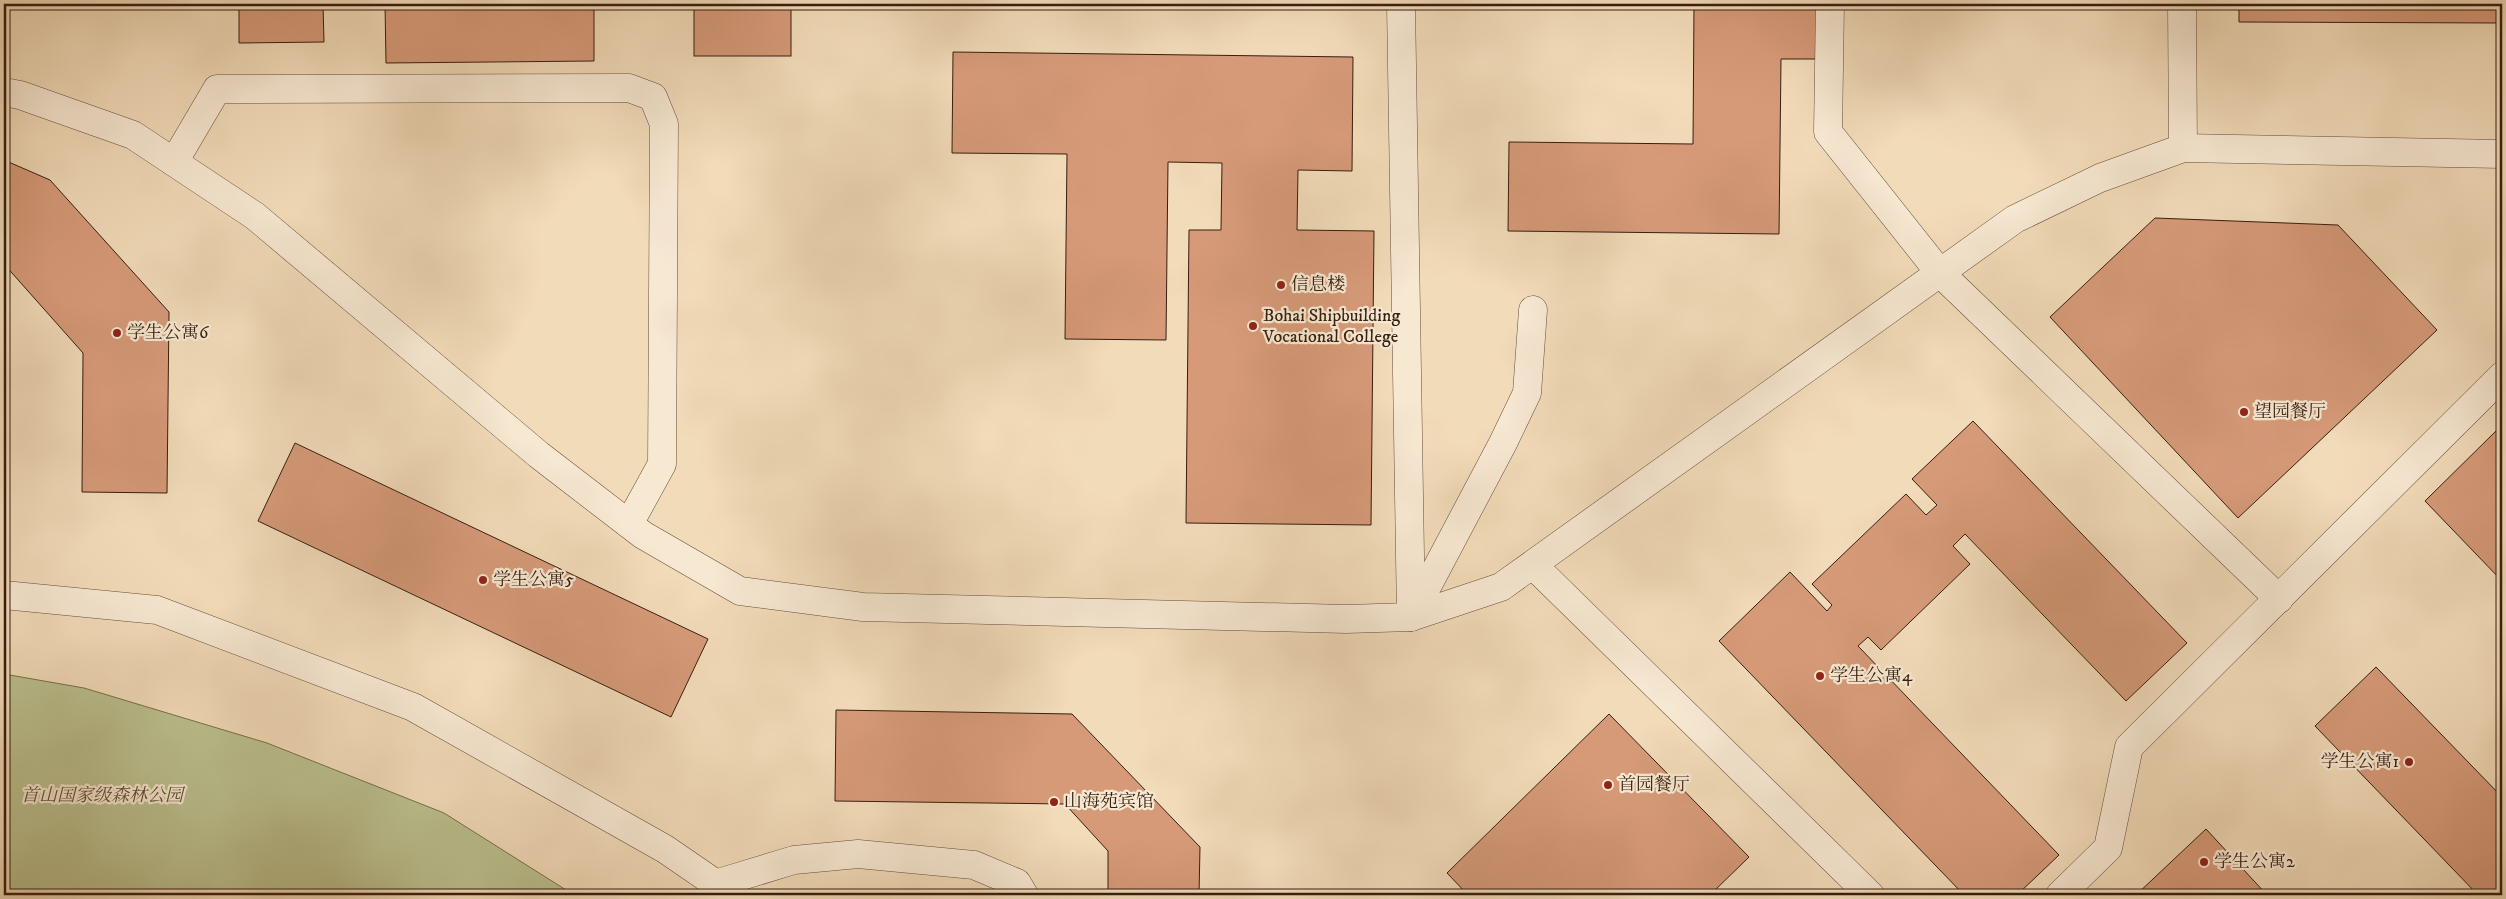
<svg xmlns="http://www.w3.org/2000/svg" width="2506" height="899" viewBox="0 0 2506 899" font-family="'IM FELL DW Pica','Noto Serif SC',serif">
<rect width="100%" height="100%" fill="#f2dbb9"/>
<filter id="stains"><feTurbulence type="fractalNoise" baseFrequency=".004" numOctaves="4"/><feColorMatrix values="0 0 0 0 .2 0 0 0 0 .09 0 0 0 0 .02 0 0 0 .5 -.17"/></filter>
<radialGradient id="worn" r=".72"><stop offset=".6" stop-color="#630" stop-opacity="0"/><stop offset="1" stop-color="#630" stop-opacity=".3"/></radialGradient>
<path fill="#bbc08f" stroke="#796f4f" d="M 4,674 L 84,688 L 267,743 L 444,813 L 574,895 L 4,895 Z"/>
<g fill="#d69a79" stroke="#371e0f">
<path d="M 239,4 L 323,4 L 324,42 L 239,43 Z"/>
<path d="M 385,4 L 594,4 L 594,61 L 386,63 Z"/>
<rect x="694" y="4" width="97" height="52"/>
<path d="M 1694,4 L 1824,4 L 1824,59 L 1781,59 L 1779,234 L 1508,231 L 1509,142 L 1693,144 Z"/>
<path d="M 2239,4 L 2502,4 L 2502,23 L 2239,22 Z"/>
<path d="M 953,52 L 1353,57 L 1352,171 L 1298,170 L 1297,230 L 1374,231 L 1371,525 L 1186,523 L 1189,230 L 1221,230 L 1222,163 L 1168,162 L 1166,340 L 1065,339 L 1067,154 L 952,153 Z"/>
<path d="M 4,160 L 50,180 L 169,312 L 167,493 L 82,492 L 83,353 L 4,264 Z"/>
<path d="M 2155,218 L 2338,225 L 2437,330 L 2238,518 L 2050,317 Z"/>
<path d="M 1973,421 L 2187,643 L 2126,701 L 1965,534 L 1953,546 L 1970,564 L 1881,650 L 1868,637 L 1858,646 L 2059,855 L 2017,895 L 1964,895 L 1719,641 L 1790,572 L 1827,611 L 1832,605 L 1812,584 L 1906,494 L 1926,515 L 1937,505 L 1912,479 Z"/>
<path d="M 2497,430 L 2502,436 L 2502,581 L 2425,501 Z"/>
<path d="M 295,443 L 708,639 L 671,717 L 258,521 Z"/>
<path d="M 2376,667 L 2502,797 L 2502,895 L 2478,895 L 2315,726 Z"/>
<path d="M 836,710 L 1072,714 L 1200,847 L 1199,895 L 1108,895 L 1108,851 L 1065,804 L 835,801 Z"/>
<path d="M 1609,714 L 1749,857 L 1710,895 L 1468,895 L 1447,873 Z"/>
<path d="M 2206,829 L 2267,895 L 2136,895 Z"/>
</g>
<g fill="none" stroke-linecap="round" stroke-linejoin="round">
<g stroke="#664d3a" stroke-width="29">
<g id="minor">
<path d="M 1401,4 L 1411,617"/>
<path d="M 1830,4 L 1828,132 L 1940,273 L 2279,599"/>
<path d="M 2182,4 L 2183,148"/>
<path d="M 4,92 L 20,95 L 133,135 L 255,216 L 539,455 L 643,535 L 740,591 L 863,607 L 1346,619 L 1411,617 L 1501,587 L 2015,219 L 2100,178 L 2183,148 L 2502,154"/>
<path d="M 174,162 L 217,89 L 629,88 L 653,97 L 664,124 L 662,464 L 629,524"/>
<path d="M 1533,565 L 1870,895"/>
<path d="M 4,595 L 157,610 L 413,707 L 665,849 L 732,895"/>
<path d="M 1412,615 L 1503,443 L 1527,393 L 1533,310"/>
<path d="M 715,884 L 794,860 L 858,854 L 974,865 L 1017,883 L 1024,895"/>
<path d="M 2060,895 L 2108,848 L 2129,747 L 2502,376"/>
</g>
</g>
<use href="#minor" stroke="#f7e8d2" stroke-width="28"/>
</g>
<g fill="#8f2418" stroke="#f7e8d2" stroke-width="2">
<circle cx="1281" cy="285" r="5"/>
<circle cx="1253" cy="326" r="5"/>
<circle cx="117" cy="333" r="5"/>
<circle cx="2244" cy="412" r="5"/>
<circle cx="483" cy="580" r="5"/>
<circle cx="1820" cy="676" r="5"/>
<circle cx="2409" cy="762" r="5"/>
<circle cx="1608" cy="785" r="5"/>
<circle cx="1054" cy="802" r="5"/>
<circle cx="2204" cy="862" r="5"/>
</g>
<g text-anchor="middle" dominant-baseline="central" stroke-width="4.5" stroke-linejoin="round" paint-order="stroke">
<g font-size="18" fill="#371e0f" stroke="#f7e8d2" text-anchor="start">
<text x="1291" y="285">信息楼</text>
<text x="1263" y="316">Bohai Shipbuilding<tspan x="1263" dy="21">Vocational College</tspan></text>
<text x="127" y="333">学生公寓6</text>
<text x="2254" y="412">望园餐厅</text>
<text x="493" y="580">学生公寓5</text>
<text x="1830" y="676">学生公寓4</text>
<text x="2399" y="762" text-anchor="end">学生公寓1</text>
<text x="1618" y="785">首园餐厅</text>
<text x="1064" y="802">山海苑宾馆</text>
<text x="2214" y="862">学生公寓2</text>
</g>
<g font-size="18" font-style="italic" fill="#5f4f35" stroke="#f7e8d2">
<text x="102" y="796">首山国家级森林公园</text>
</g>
</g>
<rect width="2506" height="899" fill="none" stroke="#f2dbb9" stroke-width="20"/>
<rect x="5" y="5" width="2496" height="889" fill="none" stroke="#371e0f" stroke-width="2.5"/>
<rect x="10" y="10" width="2486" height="879" fill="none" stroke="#371e0f"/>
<rect width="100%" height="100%" filter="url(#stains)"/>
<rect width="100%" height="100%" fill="url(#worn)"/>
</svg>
